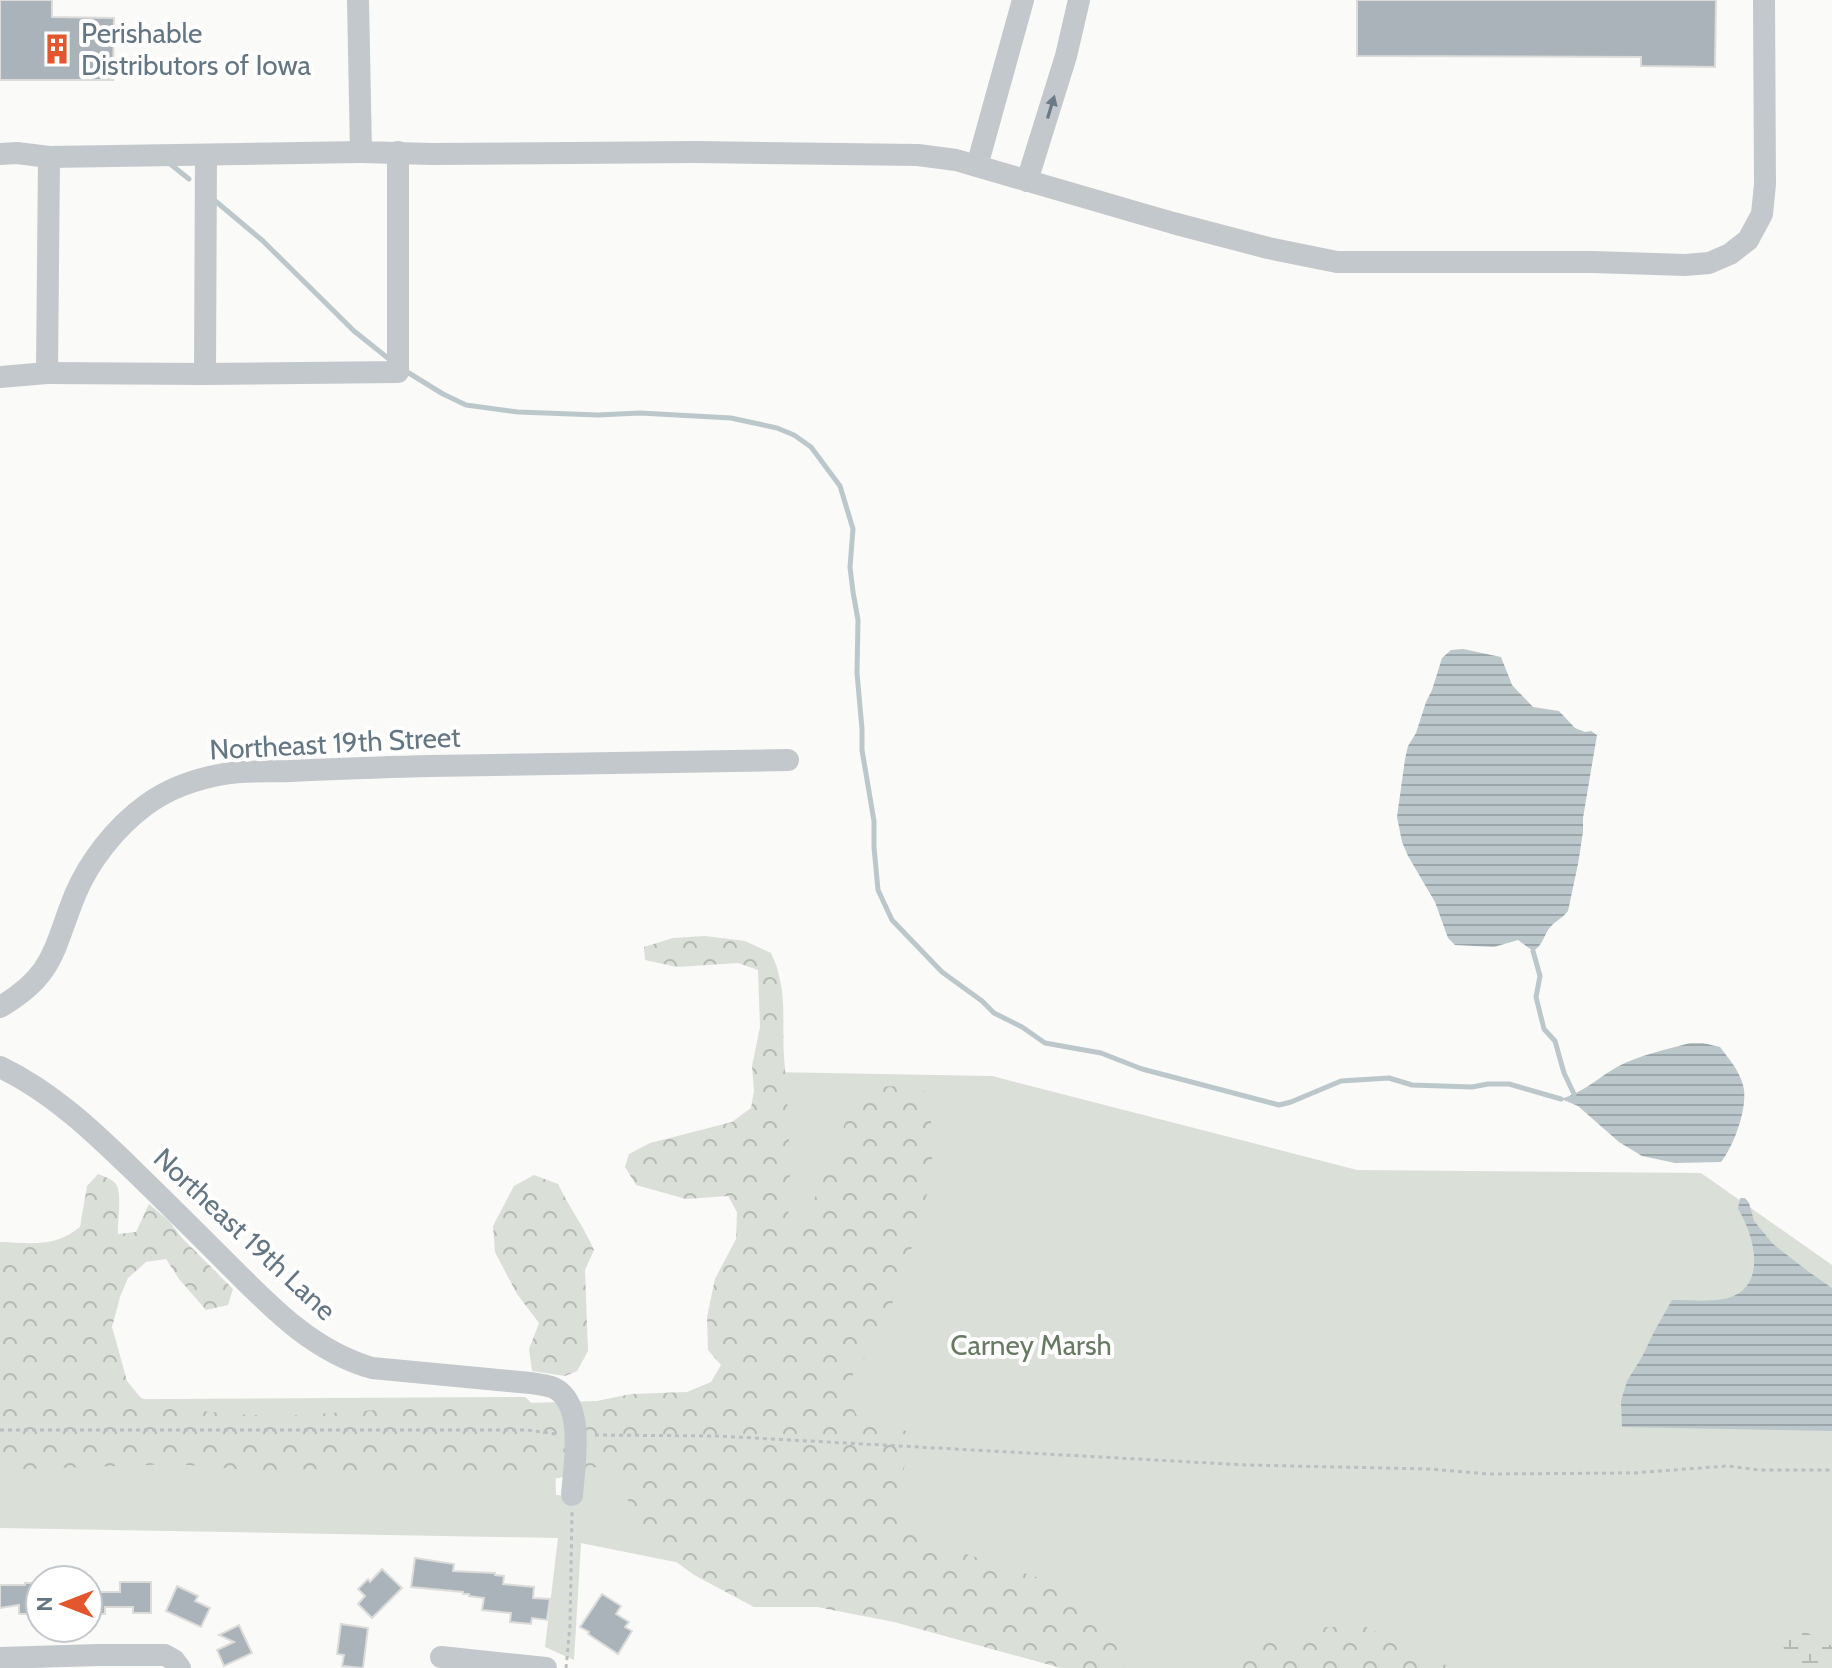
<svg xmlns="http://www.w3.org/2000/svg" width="1832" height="1668" viewBox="0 0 1832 1668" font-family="Cabin,sans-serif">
<defs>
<pattern id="forest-crowns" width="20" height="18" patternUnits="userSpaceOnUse" patternTransform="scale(2)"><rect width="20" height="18" fill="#dadfd7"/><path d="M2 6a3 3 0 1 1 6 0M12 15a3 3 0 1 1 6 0" fill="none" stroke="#b4b9b4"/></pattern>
<pattern id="wetland-marsh" width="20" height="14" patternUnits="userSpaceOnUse" patternTransform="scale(2)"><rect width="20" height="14" fill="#dadfd7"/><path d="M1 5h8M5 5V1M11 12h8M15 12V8" fill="none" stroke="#b4b9b4"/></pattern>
<pattern id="water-rules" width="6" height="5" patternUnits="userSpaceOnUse" patternTransform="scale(2)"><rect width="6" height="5" fill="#bbc7cb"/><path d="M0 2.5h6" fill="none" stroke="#9ca6aa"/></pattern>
</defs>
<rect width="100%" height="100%" fill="#fafaf8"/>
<path fill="#dadfd7" d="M 770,1072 L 992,1076 L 1357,1170 L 1701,1173 L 1832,1265 L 1832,1668 L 1061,1668 L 705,1568 L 581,1543 L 574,1660 L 545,1647 L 558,1538 L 0,1528 L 0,1400 L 525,1397 L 554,1424 L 556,1495 L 582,1497 L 586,1403 L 758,1397 Z"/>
<g fill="url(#forest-crowns)">
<path d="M 705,936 L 745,941 L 771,953 C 774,960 778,968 779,976 C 786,1002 782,1030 784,1056 C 788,1114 793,1172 787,1230 L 811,1207 L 842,1133 L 852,1098 L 868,1087 L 901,1086 L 923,1089 L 934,1134 L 930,1182 L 916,1236 L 904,1269 L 900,1288 L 864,1359 L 843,1389 L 857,1416 L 912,1433 L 904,1468 L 902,1509 L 914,1537 L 1064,1586 L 1126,1651 L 1123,1668 L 1061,1668 L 894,1622 L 817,1607 L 754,1607 L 694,1575 L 636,1532 L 623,1481 L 603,1465 L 559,1478 L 521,1482 L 474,1478 L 377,1474 L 333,1469 L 247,1470 L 176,1464 L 0,1470 L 0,1242 C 31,1243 54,1248 80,1227 L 87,1186 L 98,1174 C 103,1176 112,1179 115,1183 C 123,1191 117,1221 118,1234 L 136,1232 L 149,1204 L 169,1221 L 182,1238 L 233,1289 L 228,1305 L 206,1310 L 179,1279 L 166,1259 L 146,1262 L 128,1278 L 120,1297 L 112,1327 L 127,1381 L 141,1398 L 176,1408 L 229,1414 L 284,1416 L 455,1405 L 597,1401 L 631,1394 L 687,1392 L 711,1382 L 721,1365 L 708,1350 L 707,1317 L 715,1279 L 736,1239 L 737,1212 L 728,1196 L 686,1199 L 636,1185 L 625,1167 L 629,1154 L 650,1143 L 732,1122 L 751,1108 L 754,1091 L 752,1066 L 760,1027 L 758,970 L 738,963 L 677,967 L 645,960 L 644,947 L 673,938 Z"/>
<path d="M 534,1175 L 558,1184 C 569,1207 584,1227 594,1250 L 585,1270 L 588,1351 L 577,1371 L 565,1376 L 532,1371 L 529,1349 L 539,1323 L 517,1294 L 495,1252 L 493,1226 L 514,1186 Z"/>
<path d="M 1327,1627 L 1366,1627 L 1452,1668 L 1239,1668 L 1259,1639 Z"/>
</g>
<path fill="url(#wetland-marsh)" d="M 1789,1625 L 1800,1629 L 1832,1646 L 1832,1668 L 1790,1668 L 1780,1636 L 1782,1627 Z"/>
<g fill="url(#water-rules)">
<path d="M 1463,649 L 1501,657 L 1512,685 L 1533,707 L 1559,711 L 1575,728 L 1585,732 L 1591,731 L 1597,735 L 1583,818 L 1583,832 L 1578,864 L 1568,911 C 1562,919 1553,922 1548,930 C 1543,938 1542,946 1533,951 L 1518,940 L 1494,947 L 1455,945 L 1448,938 L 1435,902 L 1408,856 L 1402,842 L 1397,817 L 1405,759 L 1408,746 L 1416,733 L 1426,702 L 1432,690 L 1442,658 L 1451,650 Z"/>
<path d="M 1690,1043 L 1703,1043 L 1720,1047 C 1729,1059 1739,1070 1743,1085 C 1749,1105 1734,1146 1721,1162 L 1675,1163 L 1642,1156 L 1619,1142 L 1578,1106 L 1561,1099 C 1582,1093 1598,1078 1617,1067 C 1639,1055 1665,1050 1690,1043 Z"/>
<path d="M 1740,1198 L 1745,1198 L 1749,1203 L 1754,1221 L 1773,1244 L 1809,1272 L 1832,1288 L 1832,1431 L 1622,1427 L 1621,1401 L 1627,1381 L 1642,1357 L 1654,1332 L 1672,1300 C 1689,1300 1707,1302 1724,1299 C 1769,1290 1755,1236 1738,1209 Z"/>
</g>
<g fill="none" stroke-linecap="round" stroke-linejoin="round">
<g stroke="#bbc7cb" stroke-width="5">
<path d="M 169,163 L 189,179"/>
<path d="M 213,199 L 263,241 L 354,331 L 389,359"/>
<path d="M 404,370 L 443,394 L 466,405 L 518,412 L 598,415 L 640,413 L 731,418 L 777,428 L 794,435 L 811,447 L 840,486 L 853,529 L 850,567 L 853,592 L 858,620 L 857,673 L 862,729 L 862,750 L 874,821 L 874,847 L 878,890 L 892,920 L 942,972 L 982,1001 L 994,1013 L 1022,1027 L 1045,1043 L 1101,1053 L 1142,1069 L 1279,1105 L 1291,1102 L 1341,1081 L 1389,1078 L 1412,1085 L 1472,1087 L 1488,1084 L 1509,1084 L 1561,1099"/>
<path d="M 1533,951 L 1540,976 L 1536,997 L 1544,1029 L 1555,1041 L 1564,1073 L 1574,1094"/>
</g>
</g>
<g fill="#aab3b9" stroke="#dcdcda" stroke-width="2">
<path d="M 0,0 L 52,0 L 52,17 L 114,18 L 113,80 L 0,80 Z"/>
<path d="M 1357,0 L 1716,0 L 1715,67 L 1641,66 L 1641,57 L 1357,56 Z"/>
<path d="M 415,1558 L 454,1564 L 453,1571 L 495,1573 L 495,1575 L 504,1576 L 503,1584 L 534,1587 L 533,1598 L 550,1599 L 547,1620 L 532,1618 L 531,1624 L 510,1622 L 511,1613 L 482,1610 L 484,1598 L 469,1596 L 469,1594 L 463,1594 L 463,1592 L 411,1587 Z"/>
<path d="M 382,1569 L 402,1588 L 372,1618 L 358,1604 L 365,1596 L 358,1589 L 368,1579 L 370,1582 Z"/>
<path d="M 120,1582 L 151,1582 L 151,1613 L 133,1613 L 133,1607 L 105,1607 L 105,1614 L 88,1614 L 88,1592 L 120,1592 Z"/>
<path d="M 25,1583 L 40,1583 L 40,1611 L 37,1611 L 37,1614 L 19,1614 L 19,1605 L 0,1608 L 0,1585 L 25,1585 Z"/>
<path d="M 177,1586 L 198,1596 L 195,1601 L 210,1608 L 201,1627 L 166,1611 Z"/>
<path d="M 602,1594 L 621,1606 L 616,1614 L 629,1622 L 625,1627 L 632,1631 L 618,1654 L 588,1634 L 589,1632 L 580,1627 Z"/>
<path d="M 341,1624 L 368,1628 L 363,1668 L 342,1666 L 344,1655 L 337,1654 Z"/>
<path d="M 239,1625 L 252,1653 L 224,1666 L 217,1650 L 234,1642 L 219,1635 Z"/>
</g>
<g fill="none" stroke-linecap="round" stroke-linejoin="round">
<g stroke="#bbbfc2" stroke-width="3" stroke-dasharray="4 4" stroke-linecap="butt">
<path d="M 0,1430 L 527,1430 L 556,1434"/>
<path d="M 595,1435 L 718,1436 L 1246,1465 L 1430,1469 L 1488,1474 L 1633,1473 L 1727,1466 L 1760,1470 L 1832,1470"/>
<path d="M 566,1668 L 570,1626 L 572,1512"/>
</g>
<g stroke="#c3c8cc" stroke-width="22">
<path d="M 358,0 L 361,152 L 432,154 L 696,152 L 918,155 L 956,160 L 1173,223 L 1268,248 L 1337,262 L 1593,262 L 1685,265 L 1709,263 L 1730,254 L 1748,240 L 1762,214 L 1765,184 L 1764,0"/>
<path d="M 0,154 L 17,153 L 49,157 L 47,373 L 0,377"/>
<path d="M 49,157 L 361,152"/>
<path d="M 977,166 L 1023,0"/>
<path d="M 1027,181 L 1066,56 L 1079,0"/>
<path d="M 47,373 L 205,374 L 398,372 L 398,152"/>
<path d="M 205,374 L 206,155"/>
<path d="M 0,1007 C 55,975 53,949 75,895 C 89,861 116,827 146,805 C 169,788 195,779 224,774 C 245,770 268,772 290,771 C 337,769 383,767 430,766 C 549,764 668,761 788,760"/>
<path d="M 0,1067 C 52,1092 93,1131 134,1171 C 167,1203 198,1234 230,1266 C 272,1308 313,1351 372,1368 L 530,1383 C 538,1384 547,1385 554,1388 C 586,1404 574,1465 572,1495"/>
<path d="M 441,1657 L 546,1668"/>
<path d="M 0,1658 L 98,1655 L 165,1655 L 174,1660 L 180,1668"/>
</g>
</g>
<defs><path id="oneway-solid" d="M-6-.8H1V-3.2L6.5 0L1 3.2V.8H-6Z" transform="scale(2)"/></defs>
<use fill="#6a7a87" href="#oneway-solid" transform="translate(1051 107) rotate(-73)"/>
<defs>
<g id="building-bare" transform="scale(2.4)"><path d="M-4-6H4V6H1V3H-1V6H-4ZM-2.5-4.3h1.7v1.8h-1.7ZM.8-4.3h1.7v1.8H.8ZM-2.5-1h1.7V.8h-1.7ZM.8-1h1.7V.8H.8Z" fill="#e4572e" stroke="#fff" stroke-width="2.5" paint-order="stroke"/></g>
</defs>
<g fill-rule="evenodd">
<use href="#building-bare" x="57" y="49"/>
</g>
<g text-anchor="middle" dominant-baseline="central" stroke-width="8" stroke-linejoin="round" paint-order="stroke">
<g font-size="28" fill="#657683" stroke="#fff" text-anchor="start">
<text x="81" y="33">Perishable<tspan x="81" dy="32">Distributors of Iowa</tspan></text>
</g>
<g font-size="28" fill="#657683" stroke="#fff">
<text transform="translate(335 743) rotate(-3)">Northeast 19th Street</text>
<text transform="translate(245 1234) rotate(43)">Northeast 19th Lane</text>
</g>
<g font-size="28" fill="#687a64" stroke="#fff">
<text x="1031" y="1345">Carney Marsh</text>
</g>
</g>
<g transform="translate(64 1604) rotate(270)"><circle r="38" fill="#ffffff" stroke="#c1c8cd" stroke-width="2"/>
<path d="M0-6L14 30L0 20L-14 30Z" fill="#e4572e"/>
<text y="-12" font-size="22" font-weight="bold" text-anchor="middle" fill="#657683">N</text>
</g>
</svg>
